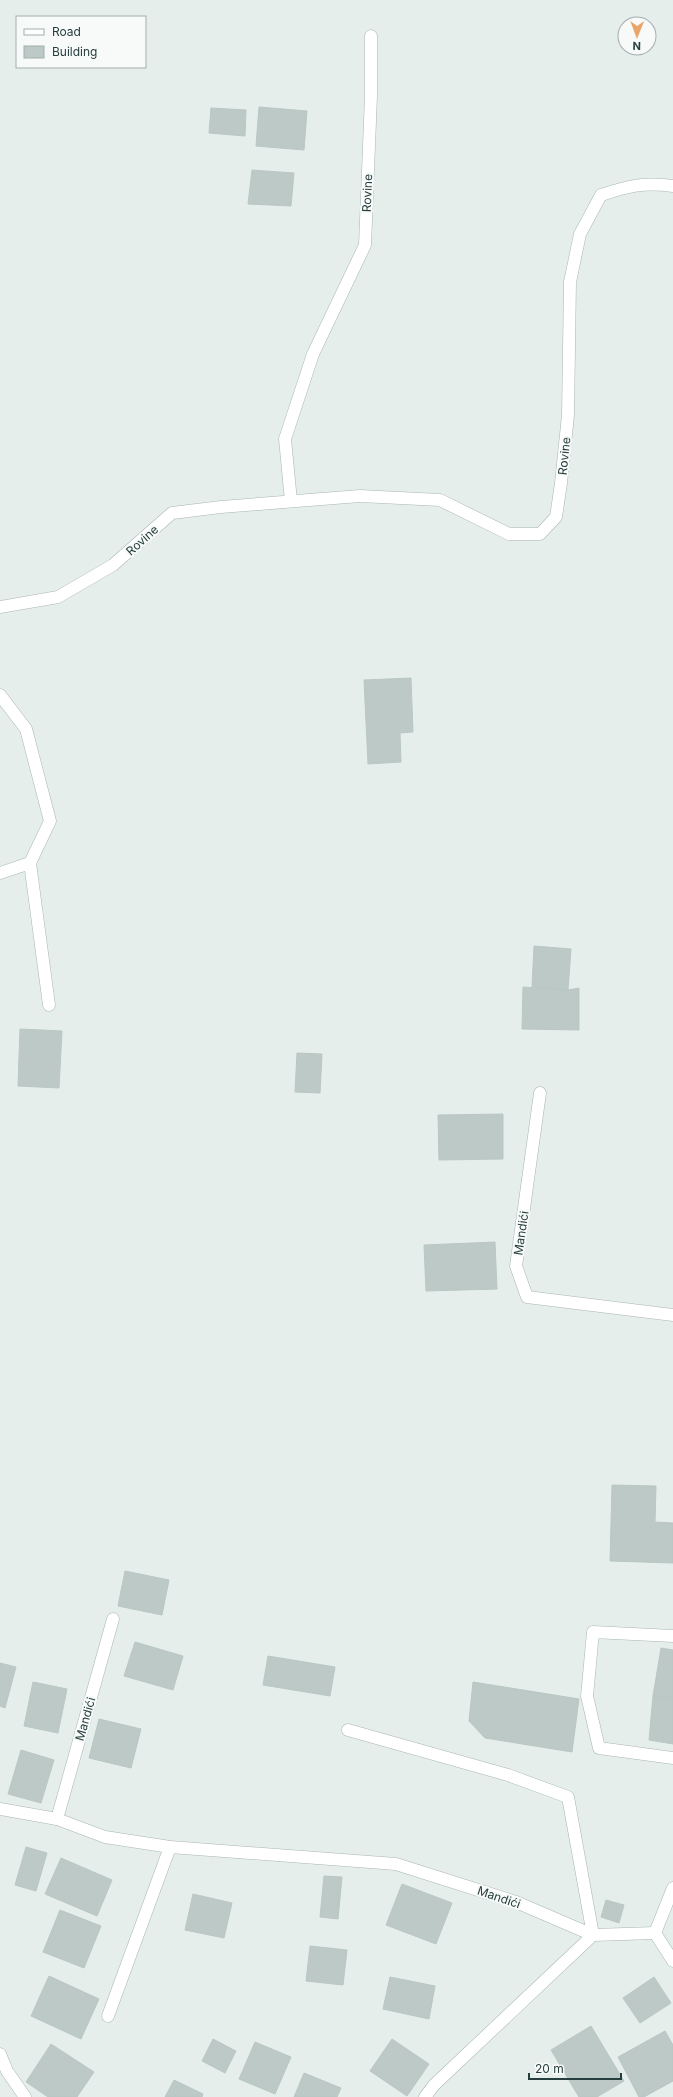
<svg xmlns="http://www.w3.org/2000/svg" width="673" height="2097" viewBox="0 0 673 2097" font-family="Inter,sans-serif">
<rect width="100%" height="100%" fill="#e6eeec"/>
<g fill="#bcc9c6" stroke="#b9c7c5">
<path d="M 259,107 L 307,111 L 304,150 L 256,146 Z"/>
<path d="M 211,108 L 246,110 L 245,136 L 209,133 Z"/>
<path d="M 252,170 L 294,173 L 291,206 L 248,204 Z"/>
<path d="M 411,678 L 413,732 L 400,733 L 401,762 L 368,764 L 364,680 Z"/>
<path d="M 534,946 L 571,949 L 568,990 L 532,987 Z"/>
<path d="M 523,987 L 568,990 L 579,988 L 579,1030 L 522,1029 Z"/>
<path d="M 20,1029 L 62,1031 L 59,1088 L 18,1086 Z"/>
<path d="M 297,1053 L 322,1054 L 320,1093 L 295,1092 Z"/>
<path d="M 503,1114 L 503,1159 L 439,1160 L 438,1115 Z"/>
<path d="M 495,1242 L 497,1289 L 426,1291 L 424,1245 Z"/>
<path d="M 612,1485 L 656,1486 L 655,1522 L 673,1523 L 673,1563 L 610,1561 Z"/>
<path d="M 125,1571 L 169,1580 L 162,1615 L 118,1606 Z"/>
<path d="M 135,1642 L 183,1656 L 173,1690 L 124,1676 Z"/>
<path d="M 661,1648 L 673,1650 L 673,1699 L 653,1696 Z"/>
<path d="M 268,1656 L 335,1667 L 330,1696 L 263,1685 Z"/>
<path d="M 0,1663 L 16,1667 L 5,1708 L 0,1706 Z"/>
<path d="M 33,1682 L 67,1689 L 58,1733 L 24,1726 Z"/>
<path d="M 473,1682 L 579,1699 L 572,1752 L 485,1738 L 469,1721 Z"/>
<path d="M 653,1696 L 673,1699 L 673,1744 L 649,1740 Z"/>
<path d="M 99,1719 L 141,1729 L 131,1768 L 89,1758 Z"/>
<path d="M 21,1750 L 54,1760 L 41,1803 L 8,1794 Z"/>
<path d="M 26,1847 L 47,1853 L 36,1891 L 15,1885 Z"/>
<path d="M 61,1858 L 112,1880 L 97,1916 L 45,1894 Z"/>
<path d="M 324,1876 L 342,1877 L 338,1919 L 320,1917 Z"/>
<path d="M 402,1884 L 452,1903 L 436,1944 L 386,1925 Z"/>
<path d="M 193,1894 L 232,1903 L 224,1938 L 185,1930 Z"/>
<path d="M 606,1900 L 624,1905 L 619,1923 L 601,1917 Z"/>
<path d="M 60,1910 L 101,1926 L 84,1968 L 43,1952 Z"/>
<path d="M 310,1946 L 347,1950 L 343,1985 L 306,1981 Z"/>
<path d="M 49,1976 L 99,1999 L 81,2039 L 31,2016 Z"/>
<path d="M 390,1977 L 435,1986 L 429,2019 L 383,2009 Z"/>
<path d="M 654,1977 L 671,2003 L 640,2023 L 623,1998 Z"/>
<path d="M 591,2026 L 624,2081 L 597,2097 L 579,2097 L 551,2050 Z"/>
<path d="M 665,2031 L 673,2045 L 673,2081 L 644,2097 L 639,2097 L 618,2057 Z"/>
<path d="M 213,2039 L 236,2051 L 225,2073 L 202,2061 Z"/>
<path d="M 392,2039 L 429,2064 L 407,2096 L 370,2071 Z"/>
<path d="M 255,2042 L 291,2057 L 275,2094 L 239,2079 Z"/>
<path d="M 51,2044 L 94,2072 L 77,2097 L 48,2097 L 26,2082 Z"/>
<path d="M 304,2073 L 341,2088 L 337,2097 L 294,2097 Z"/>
<path d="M 174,2080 L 203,2094 L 202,2097 L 165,2097 Z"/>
</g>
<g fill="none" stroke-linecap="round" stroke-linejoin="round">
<g stroke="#a9b6b4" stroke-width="13">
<g id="service">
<path d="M 30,863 L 49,1005"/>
<path d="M 348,1730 L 508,1775 L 568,1797 L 593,1935"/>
</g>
</g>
<g stroke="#a9b6b4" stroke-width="13">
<g id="minor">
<path d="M 291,501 L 285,439 L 313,354 L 365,245 L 371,96 L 371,36"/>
<path d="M 0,607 L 58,597 L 113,565 L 172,513 L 221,507 L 360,496 L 440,500 L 509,534 L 540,534 L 556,517 L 561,483 L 568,415 L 570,282 L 580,234 L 601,195 C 629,186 643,182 673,186"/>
<path d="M 0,695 L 26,729 L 50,821 L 30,863 L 0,873"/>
<path d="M 540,1093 L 516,1266 L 527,1297 L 673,1315"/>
<path d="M 673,1636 L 593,1632 L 587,1696 L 599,1748 L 673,1758"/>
<path d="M 0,1809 L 57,1819 L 105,1837 L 170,1847 L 396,1864 L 516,1902 L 593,1935 L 655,1933"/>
<path d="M 57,1819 L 113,1619"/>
<path d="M 108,2016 L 170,1847"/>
<path d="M 0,2054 L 7,2071 L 25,2097"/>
<path d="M 425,2097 L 434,2085 L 593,1935"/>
</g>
</g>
<g stroke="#a9b6b4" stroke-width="13">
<path id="tertiary" d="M 673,1888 L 655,1933 L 673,1961"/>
</g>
<use href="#service" stroke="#fff" stroke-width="12"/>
<use href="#minor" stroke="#fff" stroke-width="12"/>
<use href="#tertiary" stroke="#fff" stroke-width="12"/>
</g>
<g text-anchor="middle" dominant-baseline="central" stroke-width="4" stroke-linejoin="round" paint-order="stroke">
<g font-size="12" fill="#263f3e" stroke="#f7faf9">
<text transform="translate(367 193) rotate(-88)">Rovine</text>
<text transform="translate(564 456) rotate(-84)">Rovine</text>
<text transform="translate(142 540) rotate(-42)">Rovine</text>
<text transform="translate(521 1233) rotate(-82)">Mandići</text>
<text transform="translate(85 1719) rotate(-74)">Mandići</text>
<text transform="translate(499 1897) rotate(19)">Mandići</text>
</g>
</g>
<rect x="16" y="16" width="130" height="52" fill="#f7faf9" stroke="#a3afae"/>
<rect x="24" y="29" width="20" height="6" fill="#ffffff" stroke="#a3afae"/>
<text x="52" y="36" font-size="12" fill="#263f3e">Road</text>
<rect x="24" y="46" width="20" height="12" fill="#bcc9c6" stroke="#a3afae"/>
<text x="52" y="56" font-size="12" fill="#263f3e">Building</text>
<g transform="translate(637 36) rotate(181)"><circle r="19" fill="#f7faf9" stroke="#a3afae"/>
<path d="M0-3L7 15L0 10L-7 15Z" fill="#e9a56a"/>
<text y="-6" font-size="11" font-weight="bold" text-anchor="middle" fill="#263f3e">N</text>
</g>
<path d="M529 2073v6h92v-6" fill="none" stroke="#263f3e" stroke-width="2"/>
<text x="535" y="2073" font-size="12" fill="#263f3e" stroke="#f7faf9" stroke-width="3" paint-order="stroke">20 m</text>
</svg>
